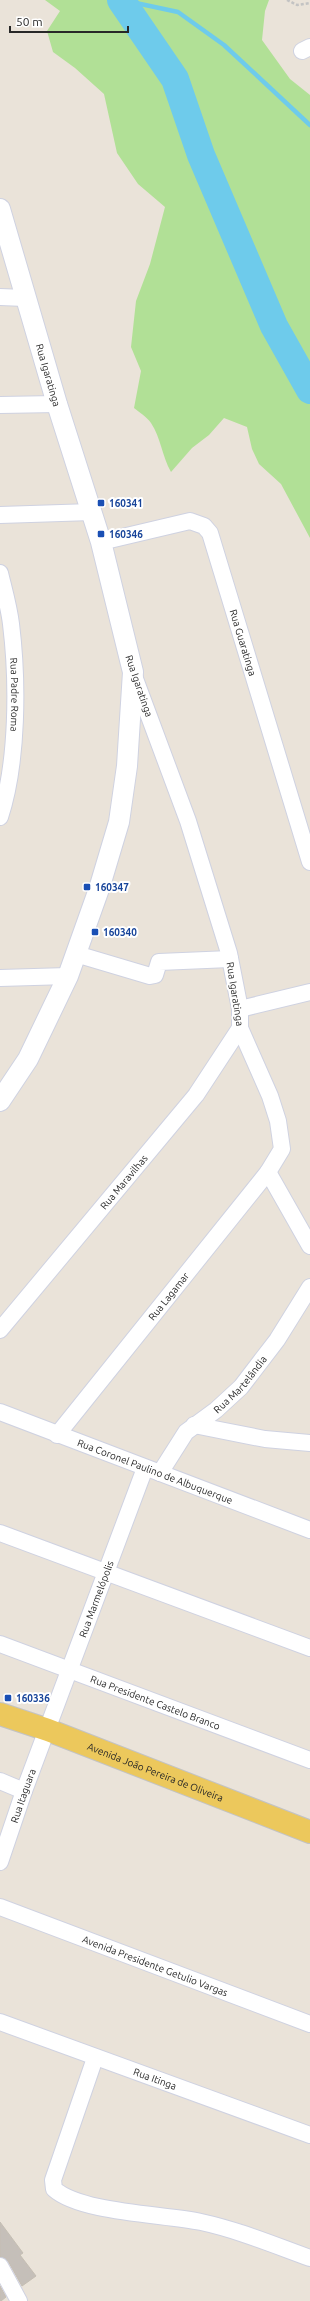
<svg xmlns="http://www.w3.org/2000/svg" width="310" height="2301" viewBox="0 0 310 2301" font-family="Ubuntu,sans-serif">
<rect width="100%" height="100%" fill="#eae3d9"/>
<path fill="#b1e096" d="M 45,0 L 269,0 L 265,11 L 262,40 L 290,79 L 310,95 L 310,538 L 281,484 L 259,464 L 252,449 L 247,427 L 224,418 L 209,435 L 192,448 L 171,472 C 162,456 161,438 151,423 C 147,417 139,412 134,408 L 141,371 L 131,347 L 136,301 L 150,264 L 165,207 L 138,184 L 117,153 L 104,94 L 75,68 L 53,52 L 47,31 L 60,11 Z"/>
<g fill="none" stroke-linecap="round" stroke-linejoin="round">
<path stroke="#6ecbeb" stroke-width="4.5" d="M 122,0 L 178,12 L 224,45 L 310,125"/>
<path stroke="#6ecbeb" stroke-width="28" d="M 121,0 L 175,79 L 201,155 L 274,326 L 310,390"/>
</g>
<g fill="#c5bfb9" stroke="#c5beb3">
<path d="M 0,2222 L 23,2253 L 20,2255 L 36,2276 L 22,2286 L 8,2261 L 0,2257 Z"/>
<path d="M 0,2286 L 6,2297 L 1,2301 L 0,2301 Z"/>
</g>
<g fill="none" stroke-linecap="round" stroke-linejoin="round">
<g stroke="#cfd2e1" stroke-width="18">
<g id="minor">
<path d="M 302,51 L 310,47"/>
<path d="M 0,297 L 25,298"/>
<path d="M 0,405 L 57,404"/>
<path d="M 0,515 L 92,512"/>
<path id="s1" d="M 101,542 L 190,521 L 204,526 L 210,533 L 310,862"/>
<path id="s2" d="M 0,573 C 4,590 9,607 11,624 C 18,681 18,762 0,817"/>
<path d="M 76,954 L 150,976 L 155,975 L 159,962 L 230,959"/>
<path d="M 0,978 L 68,976"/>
<path d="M 240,1009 L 310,992"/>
<path d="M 268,1172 L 310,1246"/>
<path id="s3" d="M 0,1330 L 196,1095 L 240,1028"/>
<path id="s4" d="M 0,1412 L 310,1530"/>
<path d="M 194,1425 L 265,1439 L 310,1443"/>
<path id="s5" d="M 57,1435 L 268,1172 L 282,1149 L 278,1121 L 270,1096 L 240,1028 L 240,1009 L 229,953 L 188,821 L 134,676"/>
<path id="s6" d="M 160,1473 L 186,1432 L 216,1410 L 241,1387 L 277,1340 L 310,1287"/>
<path d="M 0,1533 L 310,1648"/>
<path id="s7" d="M 0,1644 L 310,1760"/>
<path d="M 0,1781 L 24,1791"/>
<path id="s8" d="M 0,1862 L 24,1791 L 145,1468"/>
<path id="s9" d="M 0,1907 L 310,2024"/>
<path id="s10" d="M 0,2022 L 310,2135"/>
<path d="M 95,2058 L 53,2180 L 54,2189 C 81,2213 163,2214 201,2222 C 238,2230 274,2245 310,2258"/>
<path d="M 0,2266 L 19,2301"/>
</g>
</g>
<g stroke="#cfd2e1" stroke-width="22">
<g id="tertiary">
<path id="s11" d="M 0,209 L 57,404 L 101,542 L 133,672 L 127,766 L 119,822 L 99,889 L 68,976 L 28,1059 L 0,1101"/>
</g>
</g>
<g stroke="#c3c3c3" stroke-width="24">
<g id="primary">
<path id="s12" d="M 0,1714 L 48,1730 L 310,1832"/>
</g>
</g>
<path stroke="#c3c3c3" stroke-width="2.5" stroke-dasharray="3 2" stroke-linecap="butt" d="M 287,0 L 297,5 L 310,3"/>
<use href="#minor" stroke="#fff" stroke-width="16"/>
<use href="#tertiary" stroke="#fff" stroke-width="20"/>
<use href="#primary" stroke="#ecc85c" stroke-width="22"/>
</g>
<g fill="#1a4fb4" stroke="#fff" stroke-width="1.5">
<rect x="97" y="499" width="8" height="8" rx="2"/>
<rect x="97" y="530" width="8" height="8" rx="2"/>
<rect x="83" y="883" width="8" height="8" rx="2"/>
<rect x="91" y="928" width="8" height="8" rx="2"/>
<rect x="4" y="1694" width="8" height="8" rx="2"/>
</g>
<g text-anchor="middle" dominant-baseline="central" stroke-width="4" stroke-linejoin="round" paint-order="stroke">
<g font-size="10" fill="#282828" stroke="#fff">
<text stroke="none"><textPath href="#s11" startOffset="173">Rua Igaratinga</textPath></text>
<text stroke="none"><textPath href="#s1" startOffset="230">Rua Guaratinga</textPath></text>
<text transform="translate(139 686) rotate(71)">Rua Igaratinga</text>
<text stroke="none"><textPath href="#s2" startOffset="123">Rua Padre Roma</textPath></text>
<text transform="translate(235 994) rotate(81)">Rua Igaratinga</text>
<text stroke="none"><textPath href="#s3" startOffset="193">Rua Maravilhas</textPath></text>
<text stroke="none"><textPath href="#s5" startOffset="178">Rua Lagamar</textPath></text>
<text stroke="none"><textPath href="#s6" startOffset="121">Rua Martelândia</textPath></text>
<text stroke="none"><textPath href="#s4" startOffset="166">Rua Coronel Paulino de Albuquerque</textPath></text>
<text stroke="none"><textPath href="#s8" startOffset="280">Rua Marmelópolis</textPath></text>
<text stroke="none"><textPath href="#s7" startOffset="166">Rua Presidente Castelo Branco</textPath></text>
<text stroke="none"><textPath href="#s12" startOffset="166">Avenida João Pereira de Oliveira</textPath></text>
<text stroke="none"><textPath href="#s8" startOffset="70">Rua Itaguara</textPath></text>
<text stroke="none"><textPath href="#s9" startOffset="166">Avenida Presidente Getulio Vargas</textPath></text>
<text stroke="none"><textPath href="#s10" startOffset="165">Rua Itinga</textPath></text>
</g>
<g font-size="10" font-weight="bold" fill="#164399" stroke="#fff" text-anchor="start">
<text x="109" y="503">160341</text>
<text x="109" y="534">160346</text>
<text x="95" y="887">160347</text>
<text x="103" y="932">160340</text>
<text x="16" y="1698">160336</text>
</g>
</g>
<path d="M10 26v6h118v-6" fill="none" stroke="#282828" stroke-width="2"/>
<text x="16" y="26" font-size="12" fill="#282828" stroke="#ffffff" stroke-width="3" paint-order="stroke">50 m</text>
</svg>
